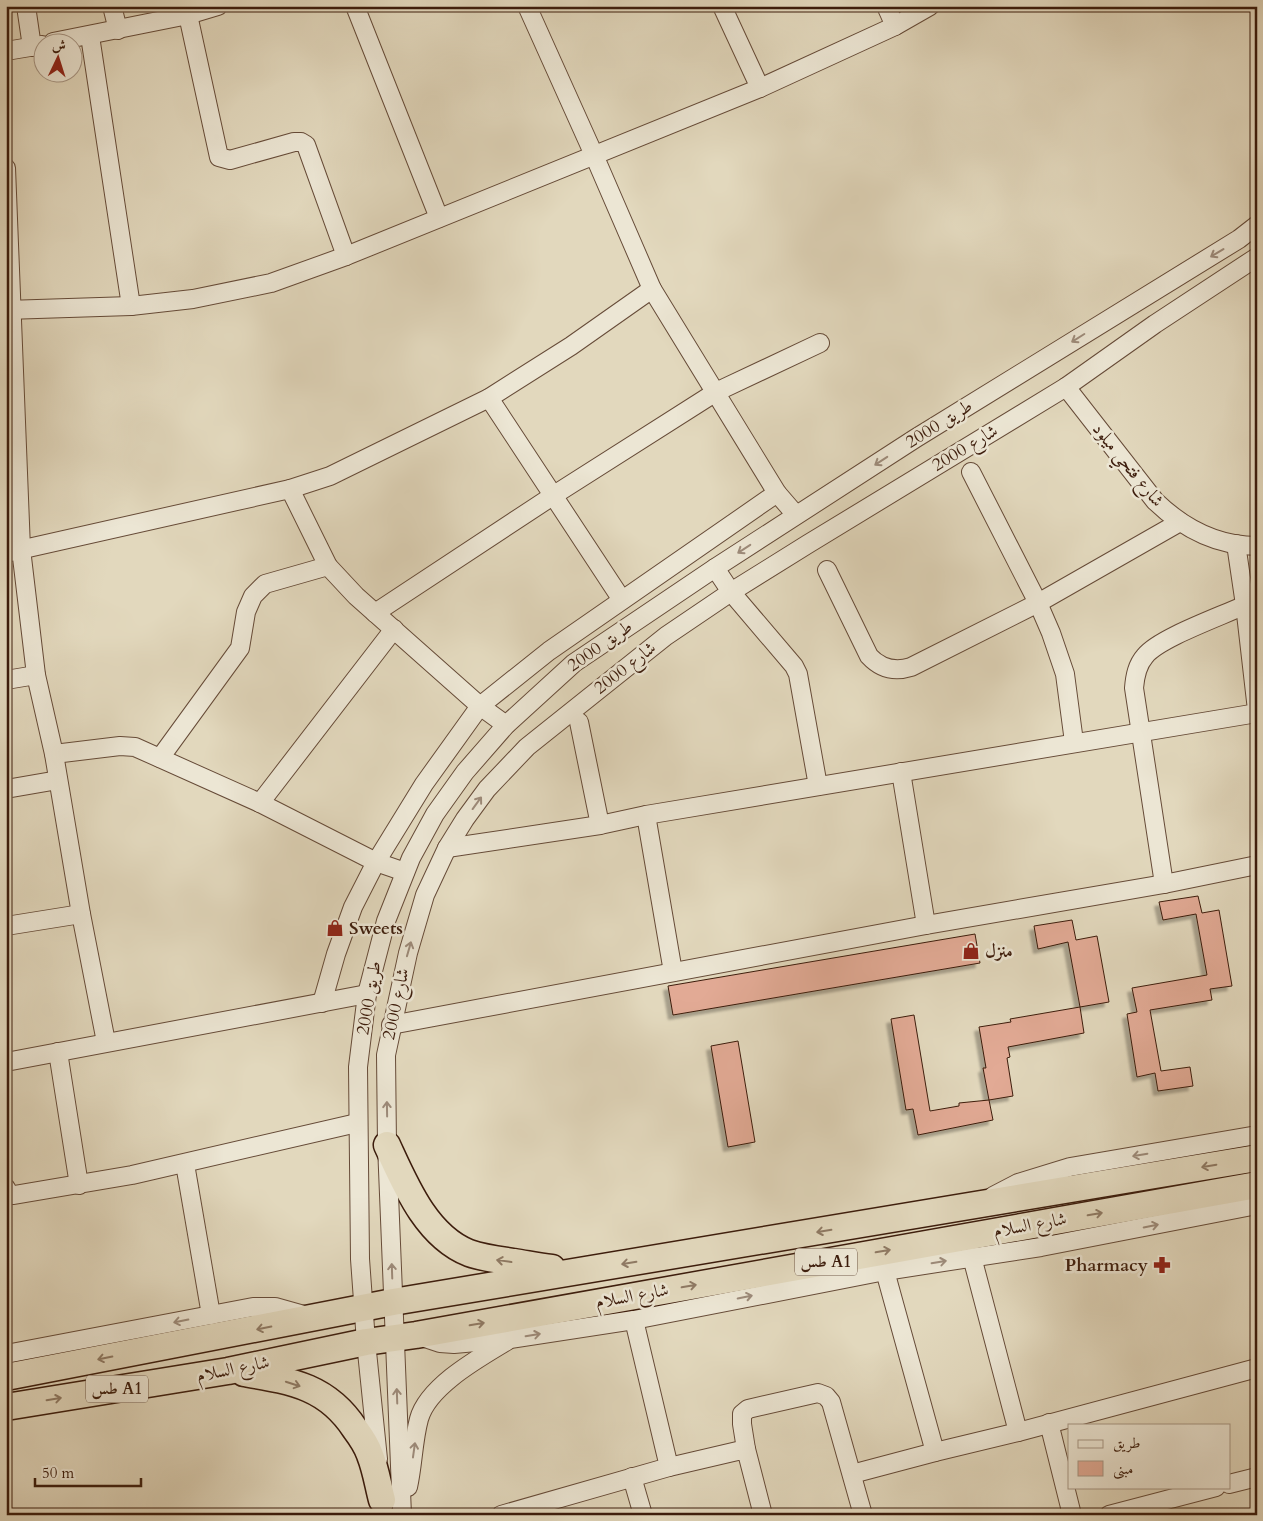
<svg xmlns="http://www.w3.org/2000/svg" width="1263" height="1521" viewBox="0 0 1263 1521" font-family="Cardo,Amiri,serif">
<defs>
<filter id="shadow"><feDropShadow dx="-4.5" dy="4.5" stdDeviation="1" flood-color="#0004"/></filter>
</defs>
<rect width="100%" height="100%" fill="#e2d8bd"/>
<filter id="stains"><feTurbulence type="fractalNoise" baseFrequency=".004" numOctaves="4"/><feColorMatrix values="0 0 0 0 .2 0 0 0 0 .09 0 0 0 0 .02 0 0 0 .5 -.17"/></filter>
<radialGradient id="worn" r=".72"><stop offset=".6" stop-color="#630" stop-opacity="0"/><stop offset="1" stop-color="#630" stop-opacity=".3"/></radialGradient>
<g fill="#e2aa95" stroke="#3c1c0c" filter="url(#shadow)">
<path d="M 1198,896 L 1202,913 L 1219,910 L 1232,986 L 1210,989 L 1212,1000 L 1150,1010 L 1161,1071 L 1190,1067 L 1193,1086 L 1158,1091 L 1155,1073 L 1137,1077 L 1127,1014 L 1137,1012 L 1132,988 L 1207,975 L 1196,914 L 1163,920 L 1159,902 Z"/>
<path d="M 1072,920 L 1076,940 L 1097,936 L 1109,1002 L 1080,1007 L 1068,942 L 1038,949 L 1034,926 Z"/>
<path d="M 975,934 L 980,963 L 673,1015 L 668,986 Z"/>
<path d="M 1080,1007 L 1084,1033 L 1008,1047 L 1010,1057 L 1007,1058 L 1013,1096 L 989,1100 L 983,1068 L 986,1068 L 979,1027 L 1011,1022 L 1010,1019 Z"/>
<path d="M 914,1015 L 930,1111 L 959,1106 L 959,1103 L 989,1100 L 993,1120 L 918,1135 L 913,1109 L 906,1110 L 891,1019 Z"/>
<path d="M 738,1041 L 755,1142 L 728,1147 L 711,1046 Z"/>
</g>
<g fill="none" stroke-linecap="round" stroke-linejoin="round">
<g stroke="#664b38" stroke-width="20">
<g id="minor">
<path d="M 26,6 L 32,47"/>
<path d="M 112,6 L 118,30"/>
<path d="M 355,6 L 439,218"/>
<path d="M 527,6 L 594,155 L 652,289 L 777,493 L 796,515"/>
<path d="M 722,6 L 760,88"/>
<path d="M 886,6 L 895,26"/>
<path d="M 188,15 L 219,157 L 230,160 L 294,142 L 301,142 L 306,145 L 346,256"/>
<path d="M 90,36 L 131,306"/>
<path d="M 53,42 L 188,15 L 218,6"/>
<path d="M 6,51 L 42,45"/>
<path d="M 6,168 L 21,549 L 36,675 L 54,754 L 81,914 L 106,1042"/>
<path d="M 6,310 L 131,306 L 193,299 L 271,283 L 346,256 L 760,88 L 895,26 L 930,6"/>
<path d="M 1066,387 L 1155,501 C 1183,528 1217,546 1257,546"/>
<path d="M 489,398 L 622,600"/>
<path d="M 971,472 L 1038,603 L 1051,633 L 1065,674 L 1074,742"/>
<path d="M 290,489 L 330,476 L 489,398 L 571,346 L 652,289"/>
<path d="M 1236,544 L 1245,605 L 1257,710"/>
<path d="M 6,553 L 290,489 L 328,566 L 356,596 L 480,706 L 506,725"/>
<path d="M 715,568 L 731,592 L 794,666 L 798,674 L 818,786"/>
<path d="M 827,570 L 869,656 C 881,669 895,672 911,667 L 1038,603 L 1180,522"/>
<path d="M 375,613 L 554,495 L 716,392 L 820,343"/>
<path d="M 6,680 L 36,675"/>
<path d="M 579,722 L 600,825"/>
<path d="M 54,754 L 120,746 L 135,747 L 260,803 L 376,862 L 405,872"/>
<path d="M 160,758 L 240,648 L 246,612 L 253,596 L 265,584 L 328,566"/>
<path d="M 901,772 L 926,925"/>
<path d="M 6,789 L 58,780"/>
<path d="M 260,803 L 394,629"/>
<path d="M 646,815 L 673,972"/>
<path d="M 447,848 L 600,825 L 646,815 L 1257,713"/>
<path d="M 1164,884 L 1134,688 C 1135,676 1137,665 1145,656 C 1159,638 1222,616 1245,605"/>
<path d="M 6,926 L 81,914"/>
<path d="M 322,1003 L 336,954 L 353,907 L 376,862 L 424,784 L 480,706 L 549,651 L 777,493"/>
<path d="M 391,1025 L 926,925 L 1164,884 L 1257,865"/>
<path d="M 58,1052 L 79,1185"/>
<path d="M 6,1062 L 367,994"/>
<path d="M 185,1164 L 211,1315"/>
<path d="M 6,1188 L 9,1195 L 14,1195 L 132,1175 L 357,1123"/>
<path d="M 993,1196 L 1018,1183 L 1070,1167 L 1257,1135"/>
<path d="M 972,1257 L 1018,1432"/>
<path d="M 885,1271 L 935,1452 L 1018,1432 L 1257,1368"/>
<path d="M 422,1337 L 440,1343 L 454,1344 L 510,1339 L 634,1320 L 885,1271 L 1041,1247 L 1257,1205"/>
<path d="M 6,1354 L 253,1307 L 275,1307 L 307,1316"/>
<path d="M 1049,1423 L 1072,1515"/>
<path d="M 746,1449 L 742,1424 L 742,1414 L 748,1409 L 818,1393 L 826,1396 L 831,1402 L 863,1515"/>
<path d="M 378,1459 L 366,1342 L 360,1259 L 358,1067 L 367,994 L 386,921 L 411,858 L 435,814 L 465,772 L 506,725 L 574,663 L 715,568 L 916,438 L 1239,239 L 1257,225"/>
<path d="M 669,1467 L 746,1449 L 763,1515"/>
<path d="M 852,1474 L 935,1452"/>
<path d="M 632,1477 L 643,1515"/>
<path d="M 1229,1484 L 1257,1477"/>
<path d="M 408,1487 C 413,1465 413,1441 419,1419 C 428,1386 479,1358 507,1341"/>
<path d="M 402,1515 L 387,1145 L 386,1055 L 408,953 L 425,895 L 447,848 L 465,819 L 487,789 L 527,747 L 666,636 L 731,592 L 808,544 L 1066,387 L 1155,324 L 1257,257"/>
<path d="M 501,1515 L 669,1467 L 634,1320"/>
<path d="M 1109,1515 L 1216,1487"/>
</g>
</g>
<g stroke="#3c1c0c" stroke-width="29">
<g id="highway">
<path d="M 387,1145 C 405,1184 426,1236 469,1253 C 483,1258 499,1260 514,1262 C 527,1264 539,1267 552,1268"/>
<path d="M 244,1373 C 291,1381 327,1386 355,1429 C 361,1437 367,1446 370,1455 C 376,1470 378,1485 382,1500"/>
<path d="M 6,1377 L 393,1302 L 1257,1158"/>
<path d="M 6,1407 L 228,1371 L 366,1342 L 416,1335 L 1257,1185"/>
</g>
</g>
<use href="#minor" stroke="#ece6d4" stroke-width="18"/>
<use href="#highway" stroke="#e2d8bd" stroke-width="26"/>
</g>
<defs><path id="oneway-shaft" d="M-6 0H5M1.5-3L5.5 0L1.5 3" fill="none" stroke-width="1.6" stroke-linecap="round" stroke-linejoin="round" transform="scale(1.25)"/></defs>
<g stroke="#9d8b7a">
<use href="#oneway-shaft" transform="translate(1217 253) rotate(149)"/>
<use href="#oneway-shaft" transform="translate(1078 338) rotate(148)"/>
<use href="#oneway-shaft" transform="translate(881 461) rotate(147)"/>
<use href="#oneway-shaft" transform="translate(744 549) rotate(147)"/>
<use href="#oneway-shaft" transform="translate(477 803) rotate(-54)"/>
<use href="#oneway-shaft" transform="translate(409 949) rotate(-74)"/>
<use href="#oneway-shaft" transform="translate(387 1109) rotate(-91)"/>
<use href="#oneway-shaft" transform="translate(1140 1155) rotate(170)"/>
<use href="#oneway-shaft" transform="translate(1151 1226) rotate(-11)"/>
<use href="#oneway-shaft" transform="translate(939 1262) rotate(-9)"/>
<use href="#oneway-shaft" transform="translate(392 1271) rotate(-92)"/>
<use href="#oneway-shaft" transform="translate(745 1297) rotate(-12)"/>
<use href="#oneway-shaft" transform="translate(181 1321) rotate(169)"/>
<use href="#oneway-shaft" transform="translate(533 1335) rotate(-9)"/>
<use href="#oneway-shaft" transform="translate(397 1396) rotate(-92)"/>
<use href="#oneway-shaft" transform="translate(414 1450) rotate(-82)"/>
</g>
<g stroke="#8f7a64">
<use href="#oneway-shaft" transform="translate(1209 1166) rotate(170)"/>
<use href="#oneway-shaft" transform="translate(1095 1214) rotate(-10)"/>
<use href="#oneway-shaft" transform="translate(824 1231) rotate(171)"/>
<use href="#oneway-shaft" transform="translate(883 1251) rotate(-10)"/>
<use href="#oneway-shaft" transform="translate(504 1261) rotate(-172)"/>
<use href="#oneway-shaft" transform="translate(629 1263) rotate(171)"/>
<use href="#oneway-shaft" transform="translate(689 1286) rotate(-10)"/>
<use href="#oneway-shaft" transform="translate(477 1324) rotate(-10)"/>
<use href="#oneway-shaft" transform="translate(264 1328) rotate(169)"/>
<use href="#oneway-shaft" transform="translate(105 1358) rotate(169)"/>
<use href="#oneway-shaft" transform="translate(293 1384) rotate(18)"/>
<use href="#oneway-shaft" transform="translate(54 1399) rotate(-9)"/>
</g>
<defs>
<g id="shop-bare" transform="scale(1.35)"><path d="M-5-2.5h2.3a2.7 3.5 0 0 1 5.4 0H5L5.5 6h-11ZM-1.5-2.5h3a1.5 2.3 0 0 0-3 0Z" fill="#8f2418" stroke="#ece6d4" stroke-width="2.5" paint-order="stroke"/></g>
<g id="pharmacy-bare" transform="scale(1.35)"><path d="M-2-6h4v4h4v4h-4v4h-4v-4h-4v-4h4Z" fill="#8f2418" stroke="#ece6d4" stroke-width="2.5" paint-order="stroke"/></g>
</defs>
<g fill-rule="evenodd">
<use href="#shop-bare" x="335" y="928"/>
<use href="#shop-bare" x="971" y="951"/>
<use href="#pharmacy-bare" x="1162" y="1265"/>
</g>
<g text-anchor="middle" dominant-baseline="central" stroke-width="5" stroke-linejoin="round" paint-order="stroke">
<g fill="#ece6d4" stroke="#715948" stroke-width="1">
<rect x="795" y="1248.5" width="62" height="27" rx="4"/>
<rect x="86" y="1375.5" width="62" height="27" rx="4"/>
</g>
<g font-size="16" font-weight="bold" fill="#3c1c0c">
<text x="826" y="1262">طس A1</text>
<text x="117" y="1389">طس A1</text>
</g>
<g font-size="18" fill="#3c1c0c" stroke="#ece6d4">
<text transform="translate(939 424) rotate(-32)">طريق 2000</text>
<text transform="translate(965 448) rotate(-31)">شارع 2000</text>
<text transform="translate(1128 465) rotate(51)">شارع فتحي ميلود</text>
<text transform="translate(600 646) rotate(-35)">طريق 2000</text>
<text transform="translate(625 668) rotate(-38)">شارع 2000</text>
<text transform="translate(369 998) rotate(-80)">طريق 2000</text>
<text transform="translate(396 1004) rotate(-78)">شارع 2000</text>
<text transform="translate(1030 1225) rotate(-10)">شارع السلام</text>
<text transform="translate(632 1296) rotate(-10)">شارع السلام</text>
<text transform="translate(233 1369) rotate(-11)">شارع السلام</text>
</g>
<g font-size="18" font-weight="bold" fill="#3c1c0c" stroke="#ece6d4" text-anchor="start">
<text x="349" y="928">Sweets</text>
<text x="985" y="951">منزل</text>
<text x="1148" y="1265" text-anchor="end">Pharmacy</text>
</g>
</g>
<rect width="1263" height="1521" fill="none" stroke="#e2d8bd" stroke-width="25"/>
<rect x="8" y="8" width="1248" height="1506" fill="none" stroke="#3c1c0c" stroke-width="2.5"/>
<rect x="12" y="12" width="1238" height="1496" fill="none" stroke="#3c1c0c"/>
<rect x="1068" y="1424" width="162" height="65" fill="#ece6d4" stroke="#a69584"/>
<rect x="1078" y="1440" width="25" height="8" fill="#ece6d4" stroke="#a69584"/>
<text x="1113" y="1448" font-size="15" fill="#3c1c0c">طريق</text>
<rect x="1078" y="1461" width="25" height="15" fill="#e2aa95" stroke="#a69584"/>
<text x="1113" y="1474" font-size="15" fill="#3c1c0c">مبنى</text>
<g transform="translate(58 58) rotate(4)"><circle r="24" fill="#ece6d4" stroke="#a69584"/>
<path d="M0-4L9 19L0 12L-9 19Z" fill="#8f2418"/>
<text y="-8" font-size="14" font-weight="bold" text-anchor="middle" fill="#3c1c0c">ش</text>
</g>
<path d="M35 1478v8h106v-8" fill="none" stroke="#3c1c0c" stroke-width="2.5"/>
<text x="42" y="1478" font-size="15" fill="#3c1c0c" stroke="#ece6d4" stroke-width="4" paint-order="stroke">50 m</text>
<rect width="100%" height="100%" filter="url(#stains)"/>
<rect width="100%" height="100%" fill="url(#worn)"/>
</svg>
